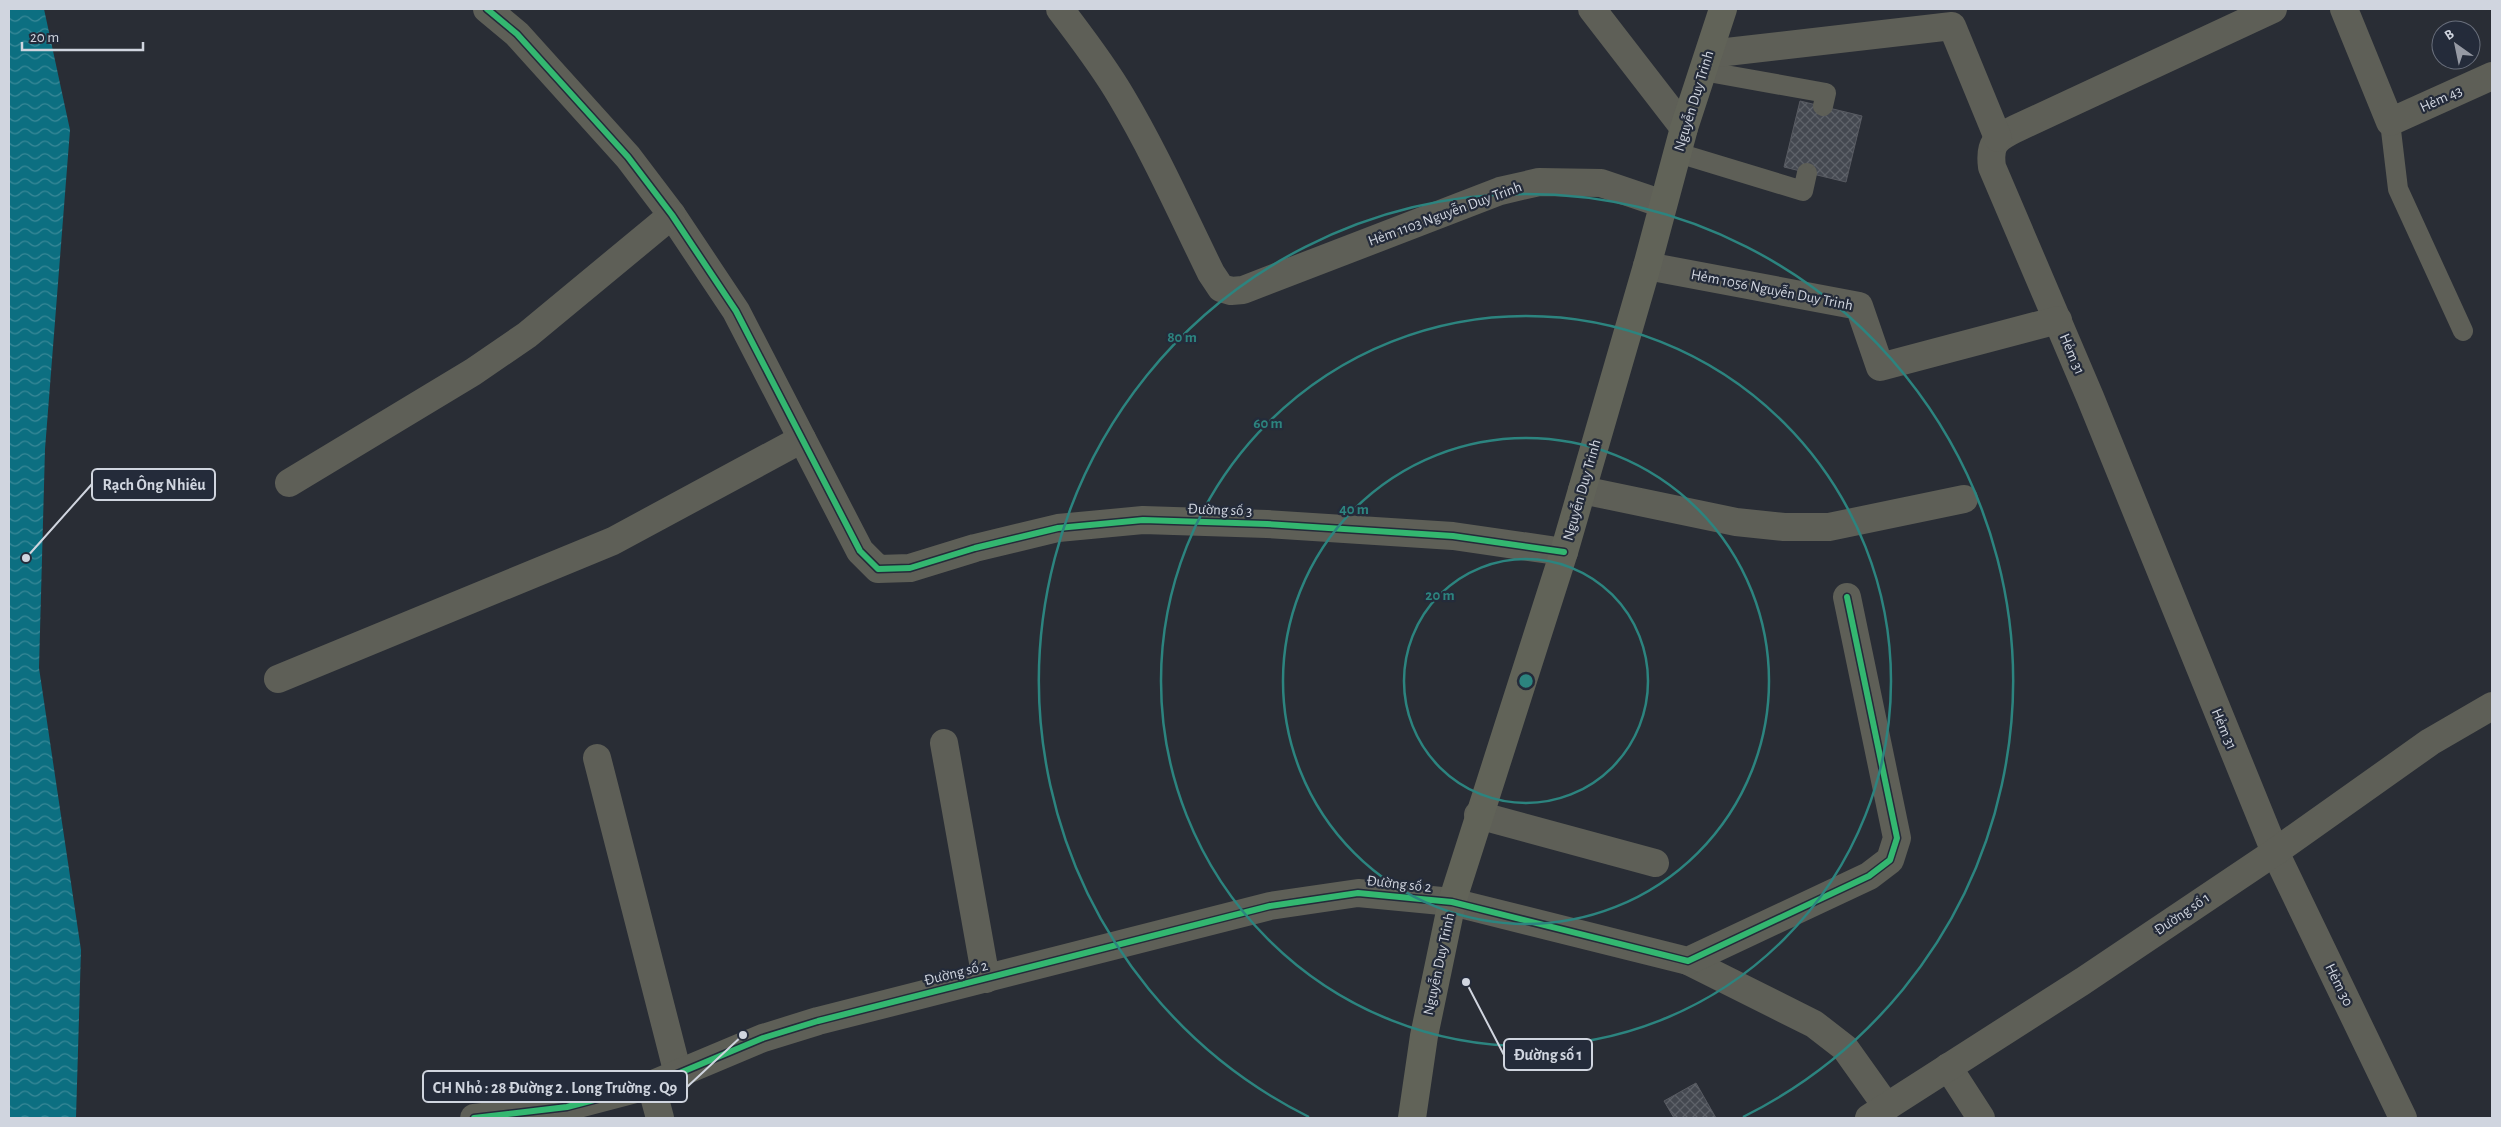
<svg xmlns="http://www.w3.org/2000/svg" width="2501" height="1127" viewBox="0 0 2501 1127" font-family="'Alegreya Sans',sans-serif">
<defs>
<pattern id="water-waves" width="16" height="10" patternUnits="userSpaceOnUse" patternTransform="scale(1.25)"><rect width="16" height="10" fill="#0c6f81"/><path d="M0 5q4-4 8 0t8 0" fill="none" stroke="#3a8998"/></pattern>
<pattern id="building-cross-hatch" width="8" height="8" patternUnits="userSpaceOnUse" patternTransform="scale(1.25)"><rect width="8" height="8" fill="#444850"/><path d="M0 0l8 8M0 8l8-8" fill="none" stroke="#5e6269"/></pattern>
</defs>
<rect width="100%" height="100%" fill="#292d35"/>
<path fill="url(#water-waves)" d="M 9,9 L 44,9 L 70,130 L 45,449 L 39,668 L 81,950 L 76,1118 L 9,1118 Z"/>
<g fill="url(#building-cross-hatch)" stroke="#585b62">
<path d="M 1800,101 L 1862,116 L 1846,182 L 1784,167 Z"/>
<path d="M 1696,1083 L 1716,1118 L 1674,1118 L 1664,1101 Z"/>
</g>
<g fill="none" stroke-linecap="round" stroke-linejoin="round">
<g stroke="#5e5f57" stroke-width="20">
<path d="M 1703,71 L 1826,93 L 1823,106"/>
<path d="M 2390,122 L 2398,189 L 2463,331"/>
<path d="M 1678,153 L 1803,191 L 1807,173"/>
</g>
<g stroke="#5e5f57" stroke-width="28">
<path d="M 487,9 L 517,34 L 628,157 L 672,215 L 736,311 L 860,551 L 878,569 L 910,568 L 975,548 L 1058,528 L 1143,520 L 1267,524 L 1453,536 L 1564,552"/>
<path d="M 1060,9 C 1081,37 1103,65 1121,96 C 1155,153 1182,214 1211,273 L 1221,288 L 1231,291 L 1243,290 L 1500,191 L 1539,182 L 1601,183 L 1663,204"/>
<path d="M 1592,9 L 1684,128"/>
<path d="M 2273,9 L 2015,129 C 1995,139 1989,144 1992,167 L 2090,397 L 2275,852 L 2403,1118"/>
<path d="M 2344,9 L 2390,122 L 2492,76"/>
<path d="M 1709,54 L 1952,26 L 1998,138"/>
<path d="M 1647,266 L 1859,306 L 1880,367 L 2058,320"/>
<path d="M 289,483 L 473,372 L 527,335 L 672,215"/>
<path d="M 1582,490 L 1736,522 L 1784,527 L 1829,527 L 1964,499"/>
<path d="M 278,679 L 613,541 L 802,439"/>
<path d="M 944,743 L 986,979"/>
<path d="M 597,758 L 678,1074"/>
<path d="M 1478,815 L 1655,863"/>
<path d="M 1688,961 L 1814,1024 L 1845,1048 L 1887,1107"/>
<path d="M 1948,1067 L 1981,1118"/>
<path d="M 651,1085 L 660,1118"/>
<path d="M 474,1118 L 567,1107 L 651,1085 L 763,1038 L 818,1021 L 1270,906 L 1358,893 L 1452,902 L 1688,961 L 1869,876 L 1890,860 L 1897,838 L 1847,597"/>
<path d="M 1869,1118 L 2083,981 L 2275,852 L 2430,742 L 2492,706"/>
</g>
<path stroke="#616358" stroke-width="28" d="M 1412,1118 L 1424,1036 L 1452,902 L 1564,552 L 1647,266 L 1684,128 L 1723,9"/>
<g stroke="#242b3a" stroke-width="9">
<g id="cycleway">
<path d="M 487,9 L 517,34 L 628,157 L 672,215 L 736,311 L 860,551 L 878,569 L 910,568 L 975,548 L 1058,528 L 1143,520 L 1267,524 L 1453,536 L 1564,552"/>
<path d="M 474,1118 L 567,1107 L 651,1085 L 763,1038 L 818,1021 L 1270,906 L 1358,893 L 1452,902 L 1688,961 L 1869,876 L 1890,860 L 1897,838 L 1847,597"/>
</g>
</g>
<use href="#cycleway" stroke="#33b770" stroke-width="6"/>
</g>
<g fill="none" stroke="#2c847f" stroke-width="2.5">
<circle cx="1526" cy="681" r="122"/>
<circle cx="1526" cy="681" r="243"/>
<circle cx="1526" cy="681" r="365"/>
<path d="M1309 1117A487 487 0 1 1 1743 1117"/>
</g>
<g text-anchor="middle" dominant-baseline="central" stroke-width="4.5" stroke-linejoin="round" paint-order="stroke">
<g font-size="15" fill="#d0d5df" stroke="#242b3a">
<text transform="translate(2441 99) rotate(-24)">Hẻm 43</text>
<text transform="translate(1694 101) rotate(-73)">Nguyễn Duy Trinh</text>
<text transform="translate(1445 214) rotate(-20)">Hẻm 1103 Nguyễn Duy Trinh</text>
<text transform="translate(1772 290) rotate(11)">Hẻm 1056 Nguyễn Duy Trinh</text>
<text transform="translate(2072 354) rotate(67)">Hẻm 31</text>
<text transform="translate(1582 490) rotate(-74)">Nguyễn Duy Trinh</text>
<text transform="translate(1220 510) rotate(2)">Đường số 3</text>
<text transform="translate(2224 729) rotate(67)">Hẻm 31</text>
<text transform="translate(1399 884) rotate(6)">Đường số 2</text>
<text transform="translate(2182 914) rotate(-34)">Đường số 1</text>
<text transform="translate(1439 964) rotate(-78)">Nguyễn Duy Trinh</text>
<text transform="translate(956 973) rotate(-14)">Đường số 2</text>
<text transform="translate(2339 985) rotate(64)">Hẻm 30</text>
</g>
</g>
<circle cx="1526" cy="681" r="8" fill="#2c847f" stroke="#242b3a" stroke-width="2.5"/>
<g font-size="15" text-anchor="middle" font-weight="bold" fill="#2c847f" stroke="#242b3a" stroke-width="4.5" stroke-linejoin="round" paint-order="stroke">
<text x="1182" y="342">80 m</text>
<text x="1268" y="428">60 m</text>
<text x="1354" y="514">40 m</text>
<text x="1440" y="600">20 m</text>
</g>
<path fill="none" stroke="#d0d5df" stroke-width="2" d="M26 558L92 484M1466 982L1504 1055M743 1035L687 1087"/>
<g fill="#d0d5df" stroke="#242b3a" stroke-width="2">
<circle cx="26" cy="558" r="5"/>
<circle cx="1466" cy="982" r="5"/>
<circle cx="743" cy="1035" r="5"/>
</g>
<g fill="#242b3a" stroke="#d0d5df" stroke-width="2">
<rect x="92" y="469" width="123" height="31" rx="5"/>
<rect x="1504" y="1039" width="88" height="31" rx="5"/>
<rect x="423" y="1071" width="264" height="31" rx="5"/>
</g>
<g font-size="16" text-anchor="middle" font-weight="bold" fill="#d0d5df">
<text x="154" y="490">Rạch Ông Nhiêu</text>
<text x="1548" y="1060">Đường số 1</text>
<text x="555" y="1093">CH Nhỏ : 28 Đường 2 . Long Trường . Q9</text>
</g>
<rect width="2501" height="1127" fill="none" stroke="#d0d5df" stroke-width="20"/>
<g transform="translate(2456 45) rotate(327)"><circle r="24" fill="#242b3a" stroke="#696f7c"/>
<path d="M0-4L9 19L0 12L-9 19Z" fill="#969aa4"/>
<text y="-8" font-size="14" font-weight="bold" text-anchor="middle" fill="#d0d5df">B</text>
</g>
<path d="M22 42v8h121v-8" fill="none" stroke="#d0d5df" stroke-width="2.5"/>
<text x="30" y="42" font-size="15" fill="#d0d5df" stroke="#242b3a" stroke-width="4" paint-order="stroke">20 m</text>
</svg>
